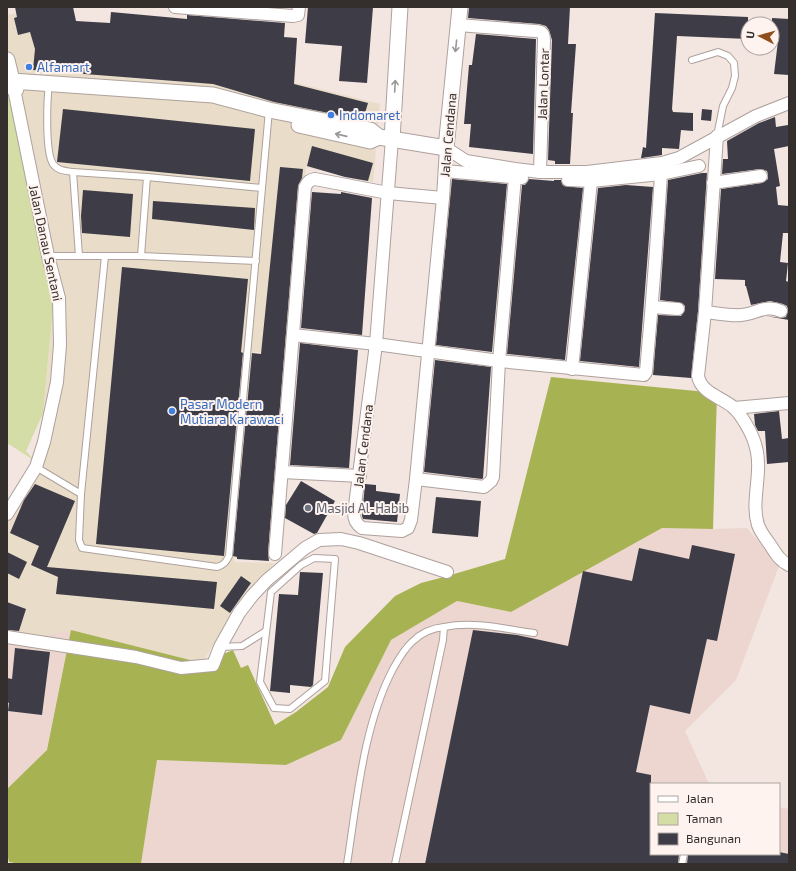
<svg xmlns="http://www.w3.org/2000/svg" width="796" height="871" viewBox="0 0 796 871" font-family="'Exo 2',sans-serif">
<rect width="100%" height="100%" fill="#f3e5e0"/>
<path fill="#e9ddc9" d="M 42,8 L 52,45 L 209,61 L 380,104 L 373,182 L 306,167 L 287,354 L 253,352 L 234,562 L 274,563 L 235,611 L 202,663 L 7,650 L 7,513 L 35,461 L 43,413 L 53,307 L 7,49 L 7,15 Z"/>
<g fill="#ecd6cf">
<path d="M 662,528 L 713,529 L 747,528 L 779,566 L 736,680 L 685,731 L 709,784 L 651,784 L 651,854 L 779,854 L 779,807 L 789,809 L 789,864 L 141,864 L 157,760 L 286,765 L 341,740 L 391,640 L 457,601 L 511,612 Z"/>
<path d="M 71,630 L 47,750 L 7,789 L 7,650 L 9,644 Z"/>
</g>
<path fill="#d4dda5" d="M 7,50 L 53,307 L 43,413 L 26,451 L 35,461 L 7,443 Z"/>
<path fill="#a7b353" d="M 551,377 L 717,393 L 713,529 L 662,528 L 511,612 L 457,601 L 391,640 L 341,740 L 286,765 L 157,760 L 141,864 L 20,864 L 9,862 L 7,854 L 7,789 L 47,750 L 71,630 L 202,663 L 233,650 L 241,668 L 248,665 L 275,725 L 296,712 L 328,687 L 345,647 L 395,596 L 421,583 L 444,577 L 505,559 Z"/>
<g fill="#3e3d47">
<path d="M 15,7 L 73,7 L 76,21 L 110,23 L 111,12 L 187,19 L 187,15 L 285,23 L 284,37 L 297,38 L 294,84 L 368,103 L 363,120 L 274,102 L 213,84 L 33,70 L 35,49 L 30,32 L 18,35 L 14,18 L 17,17 Z"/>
<path d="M 308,7 L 373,7 L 367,83 L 339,81 L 342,46 L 305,43 Z"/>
<path d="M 469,7 L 570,7 L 568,44 L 576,44 L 571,113 L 573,113 L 570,164 L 555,164 L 555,161 L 548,160 L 552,40 L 549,30 L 546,26 L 539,24 L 468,18 Z"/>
<path d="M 655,13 L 748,17 L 748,39 L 677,36 L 672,109 L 673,112 L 693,113 L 693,131 L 681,130 L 679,149 L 662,148 L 662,155 L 642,158 L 641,158 L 643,147 L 646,148 Z"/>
<path d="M 772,18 L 789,19 L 789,75 L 774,74 L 778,41 L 772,40 Z"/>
<path d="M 476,34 L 536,39 L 533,154 L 469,147 L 471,124 L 464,124 L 469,65 L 472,65 Z"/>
<path d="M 63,109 L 255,129 L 250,181 L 57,162 Z"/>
<path d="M 702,109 L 712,110 L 711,121 L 701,120 Z"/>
<path d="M 775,117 L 776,127 L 788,125 L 789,132 L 789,146 L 774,149 L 780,186 L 776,187 L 778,205 L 789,206 L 789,233 L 783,233 L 780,262 L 788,263 L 786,281 L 789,282 L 789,320 L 766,316 L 782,318 L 786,317 L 788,310 L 787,306 L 783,304 L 770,301 L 751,305 L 746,286 L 745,286 L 745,280 L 715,279 L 721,189 L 762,183 L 768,179 L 768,175 L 767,171 L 760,169 L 722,174 L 723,159 L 728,159 L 727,141 L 759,123 Z"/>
<path d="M 312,146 L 373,163 L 368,181 L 345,177 L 307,166 Z"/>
<path d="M 280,167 L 303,169 L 302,178 L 298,186 L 268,553 L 269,561 L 237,559 L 237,557 L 233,556 L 252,353 L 261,354 Z"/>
<path d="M 702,173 L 707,173 L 698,311 L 691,378 L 653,375 L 658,315 L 681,316 L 685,310 L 685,306 L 682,303 L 660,300 L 668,180 Z"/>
<path d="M 452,179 L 507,184 L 492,352 L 436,345 Z"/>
<path d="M 529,179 L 554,181 L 554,180 L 561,180 L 562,184 L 564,186 L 583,188 L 565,360 L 507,354 L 522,185 L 525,185 Z"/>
<path d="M 626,185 L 653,187 L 639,367 L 580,361 L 598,188 Z"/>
<path d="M 83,190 L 133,194 L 130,237 L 82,233 L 81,216 Z"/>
<path d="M 312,192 L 341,194 L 341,192 L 372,198 L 362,335 L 301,328 Z"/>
<path d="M 153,201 L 255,208 L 254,230 L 152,219 Z"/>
<path d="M 122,267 L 248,279 L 241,352 L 243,353 L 224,556 L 96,544 Z"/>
<path d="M 300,343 L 358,350 L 349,468 L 290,465 Z"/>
<path d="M 435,360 L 491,367 L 483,478 L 482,479 L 424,472 Z"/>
<path d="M 779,411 L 782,439 L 789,438 L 789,462 L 767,464 L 765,431 L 758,431 L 755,425 L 754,414 Z"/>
<path d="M 301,481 L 335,501 L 317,533 L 314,534 L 285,518 L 286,505 Z"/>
<path d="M 35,484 L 75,501 L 47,567 L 217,582 L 214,609 L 56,594 L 58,577 L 31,565 L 39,546 L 10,533 L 24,500 Z"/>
<path d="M 365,484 L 376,485 L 376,491 L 400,494 L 397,522 L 363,519 L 362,516 Z"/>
<path d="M 436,497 L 481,501 L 478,537 L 432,533 Z"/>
<path d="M 692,545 L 735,554 L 717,641 L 707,639 L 690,714 L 650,705 L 636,772 L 651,775 L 651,854 L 679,854 L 678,864 L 425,864 L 473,630 L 517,635 L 568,646 L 583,571 L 632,581 L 639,548 L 689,559 Z"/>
<path d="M 7,552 L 27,562 L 19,579 L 7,573 Z"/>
<path d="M 300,572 L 323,573 L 313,685 L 311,687 L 290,685 L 290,693 L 270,691 L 279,594 L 298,595 Z"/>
<path d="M 241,576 L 251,583 L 230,613 L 220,606 Z"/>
<path d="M 7,602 L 26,609 L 19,631 L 7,630 Z"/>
<path d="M 15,648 L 50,652 L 42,715 L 8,711 L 9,703 L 7,702 L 7,678 L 12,679 Z"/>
<path d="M 779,852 L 789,854 L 789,864 L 687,864 L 688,854 L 779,854 Z"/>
</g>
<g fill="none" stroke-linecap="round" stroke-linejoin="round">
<g stroke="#aea19d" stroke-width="8">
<g id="service">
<path d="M 692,60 L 718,52 L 728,56 L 734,63 L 735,76 L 732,88 L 723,106 L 717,136"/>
<path d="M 49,84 C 47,100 45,152 53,164 C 58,171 66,171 73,172 L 147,177 L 141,256"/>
<path d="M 73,172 L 79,256"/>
<path d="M 147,177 L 262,188 L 229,556 C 226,562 224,565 217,567 L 82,548 L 79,540 L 81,494 L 105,256 L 141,256 L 256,261"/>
<path d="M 262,188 L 269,110"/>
<path d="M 48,256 L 105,256"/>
<path d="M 36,467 L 81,494"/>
<path d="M 314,558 L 335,559 L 325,681 L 290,709 L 274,708 L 260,682 L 271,592 L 301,565 Z"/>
<path d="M 220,647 L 242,646 L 266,631"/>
<path d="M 347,864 C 357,801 363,726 393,669 C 398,660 404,649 412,642 C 421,633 432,628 444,627"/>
<path d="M 395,864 L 443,640 L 444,627 C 474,621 505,629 534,633"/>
<path d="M 682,864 L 684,854"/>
</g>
</g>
<g stroke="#aea19d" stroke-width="14">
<g id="minor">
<path d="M 175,7 L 293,16 L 298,15 L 299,7"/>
<path d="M 458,25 L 535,31 C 542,31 544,34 544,40 L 540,172"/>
<path d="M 717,136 L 705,312 L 698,376 C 701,393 721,397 733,407 C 741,414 752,433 755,444 C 764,471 750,500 758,525 C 761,533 766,539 771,546 C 776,554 780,561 789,565"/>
<path d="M 392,139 L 376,344 L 354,513 C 354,520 356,524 362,528 L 402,531 L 408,528 L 411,520 L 416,479 L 443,198 L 446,148 L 466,161 L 515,169 L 540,172 L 587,172 L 662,163 L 679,158 L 756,116 L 789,103"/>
<path d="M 445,171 L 522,178"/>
<path d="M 568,180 L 591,181 L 661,174"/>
<path d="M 713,183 L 761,176"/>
<path d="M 652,307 L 678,309"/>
<path d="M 705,312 C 717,313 729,316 741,315 C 756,314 765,304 781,311"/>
<path d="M 293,335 L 376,344 L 499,361 L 644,375 L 646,372 C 652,306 657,240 661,174 L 699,166"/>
<path d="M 572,369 L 591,181"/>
<path d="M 734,408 L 789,403"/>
<path d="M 282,472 L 360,476"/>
<path d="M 416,479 L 484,487 L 491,481 L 493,477 L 499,361 L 515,177"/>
<path d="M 7,514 L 36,467 L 44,442 L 57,382 L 60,345 L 59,298 L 48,256 L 14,89"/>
<path d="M 275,554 L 305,187 C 308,181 310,180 315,179 L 388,193 L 443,198"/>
<path d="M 7,637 L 136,657 L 181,668 L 213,665 L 220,647 L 239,613 L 252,596 L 267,580 L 305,548 L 319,540 L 341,539 L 359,543 L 447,572"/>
</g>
</g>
<g stroke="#aea19d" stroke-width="17">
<g id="tertiary">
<path d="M 7,60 L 14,89 L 16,89"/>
<path d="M 12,81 L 213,95 L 269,110 L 370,130 L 379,137 L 446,148 L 460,7"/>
<path d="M 299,125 L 370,141 L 379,137"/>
<path d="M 392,139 L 400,7"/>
</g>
</g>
<use href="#service" stroke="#fff" stroke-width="6"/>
<use href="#minor" stroke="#fff" stroke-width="12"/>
<use href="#tertiary" stroke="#fff" stroke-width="15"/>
</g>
<defs><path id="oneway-shaft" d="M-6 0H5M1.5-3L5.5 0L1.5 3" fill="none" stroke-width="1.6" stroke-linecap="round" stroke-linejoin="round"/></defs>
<g stroke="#9a9796">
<use href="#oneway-shaft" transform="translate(456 46) rotate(96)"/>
<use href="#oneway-shaft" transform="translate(395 86) rotate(-87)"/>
<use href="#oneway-shaft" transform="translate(341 135) rotate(-167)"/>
</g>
<g fill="#3f7fe0" stroke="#fef3ef" stroke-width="1.5">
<circle cx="29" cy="67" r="4"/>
<circle cx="331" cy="115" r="4"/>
<circle cx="172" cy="411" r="4"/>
</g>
<circle fill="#6b7280" stroke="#fef3ef" stroke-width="1.5" cx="308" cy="508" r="4"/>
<g text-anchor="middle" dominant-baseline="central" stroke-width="4" stroke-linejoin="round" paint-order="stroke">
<g font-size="13" fill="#366cbe" stroke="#fef3ef" text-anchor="start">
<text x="37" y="67">Alfamart</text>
<text x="339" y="115">Indomaret</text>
<text x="180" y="404">Pasar Modern<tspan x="180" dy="15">Mutiara Karawaci</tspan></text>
</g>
<g font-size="13" fill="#342f2d" stroke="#fef3ef">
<text transform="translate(543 84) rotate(-88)">Jalan Lontar</text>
<text transform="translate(448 135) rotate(-85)">Jalan Cendana</text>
<text transform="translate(46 243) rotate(78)">Jalan Danau Sentani</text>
<text transform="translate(363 446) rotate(-83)">Jalan Cendana</text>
</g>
<g font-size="13" fill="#5b616d" stroke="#fef3ef" text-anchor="start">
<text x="316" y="508">Masjid Al-Habib</text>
</g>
</g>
<rect width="796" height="871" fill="none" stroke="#342f2d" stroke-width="16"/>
<rect x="650" y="783" width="130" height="72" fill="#fef3ef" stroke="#ada5a1"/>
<rect x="658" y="796" width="20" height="6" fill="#ffffff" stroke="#ada5a1"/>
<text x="686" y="803" font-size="12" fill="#342f2d">Jalan</text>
<rect x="658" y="813" width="20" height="12" fill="#d4dda5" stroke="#ada5a1"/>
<text x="686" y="823" font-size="12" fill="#342f2d">Taman</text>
<rect x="658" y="833" width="20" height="12" fill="#3e3d47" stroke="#ada5a1"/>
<text x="686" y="843" font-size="12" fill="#342f2d">Bangunan</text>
<g transform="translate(760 36) rotate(276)"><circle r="19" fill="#fef3ef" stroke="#ada5a1"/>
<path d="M0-3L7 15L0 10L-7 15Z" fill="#8f4e1a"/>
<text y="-6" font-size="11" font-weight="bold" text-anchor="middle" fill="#342f2d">U</text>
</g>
</svg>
